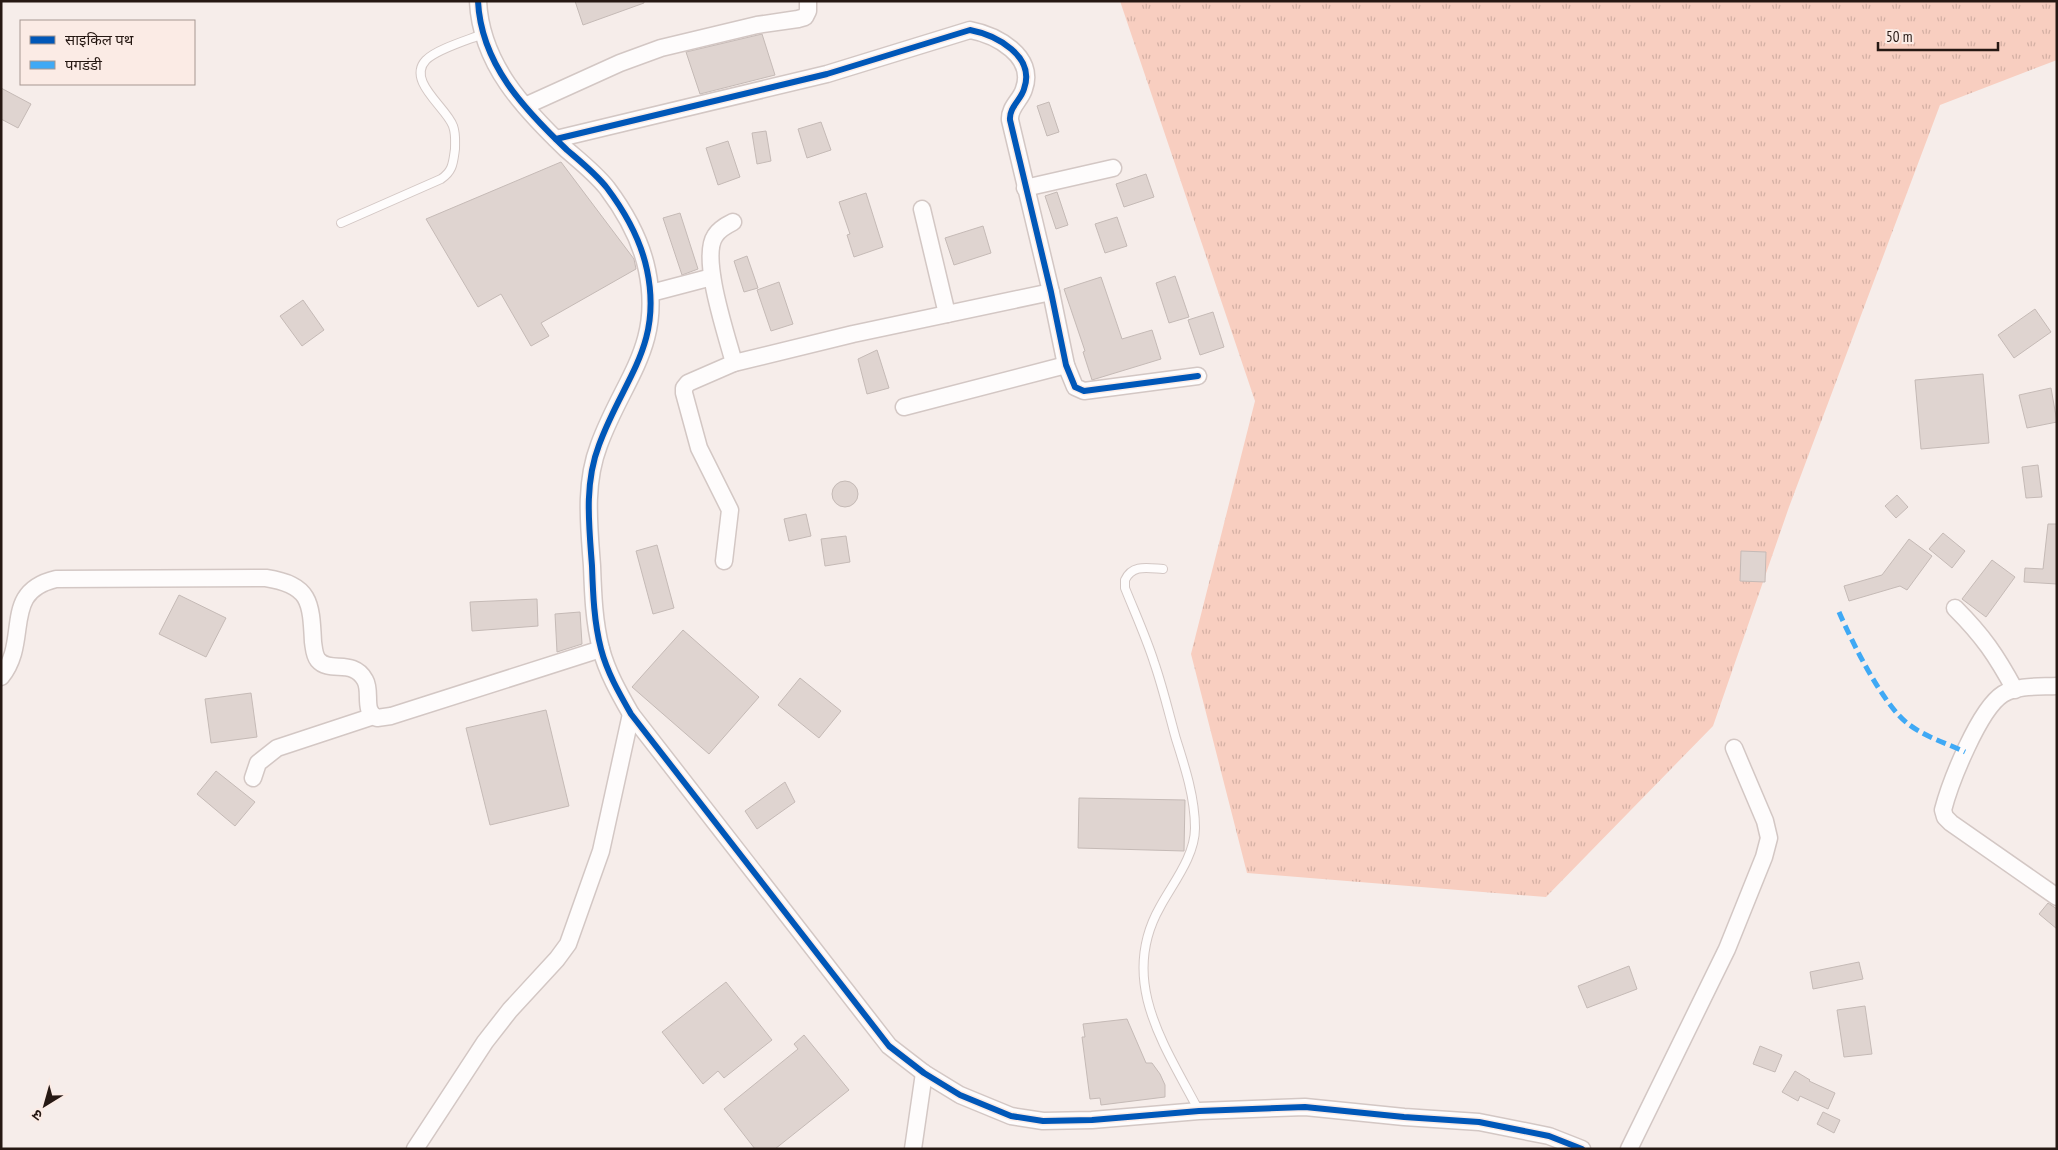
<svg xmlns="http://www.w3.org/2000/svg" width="2058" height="1150" viewBox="0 0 2058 1150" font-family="'PT Sans Narrow','Noto Sans Devanagari',sans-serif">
<defs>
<pattern id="grass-tufts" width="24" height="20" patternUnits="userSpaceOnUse" patternTransform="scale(1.25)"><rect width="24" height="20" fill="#f8cec0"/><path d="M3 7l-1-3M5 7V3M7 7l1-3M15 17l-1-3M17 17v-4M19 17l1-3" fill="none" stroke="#d4b0a4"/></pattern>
</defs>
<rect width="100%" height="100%" fill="#f6edea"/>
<path fill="url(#grass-tufts)" d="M 1120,1 L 2057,1 L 2057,60 L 1940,105 L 1789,507 L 1713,726 L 1546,897 L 1247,873 L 1191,654 L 1255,401 Z"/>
<g fill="#dfd4d0" stroke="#c5bab6">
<path d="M 575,1 L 644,1 L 644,3 L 583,25 Z"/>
<path d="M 762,34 L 775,75 L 700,94 L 686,52 Z"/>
<path d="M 1,88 L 31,104 L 18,128 L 1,119 Z"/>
<path d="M 1049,102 L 1059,132 L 1047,136 L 1037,106 Z"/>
<path d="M 821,122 L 831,150 L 807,158 L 798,129 Z"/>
<path d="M 766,131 L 771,161 L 757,164 L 752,133 Z"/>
<path d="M 728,141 L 740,177 L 718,185 L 706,148 Z"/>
<path d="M 561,162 L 634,259 L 636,269 L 541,323 L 549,336 L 531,346 L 501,294 L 478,307 L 426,219 Z"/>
<path d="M 1146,174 L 1154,197 L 1124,207 L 1116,184 Z"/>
<path d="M 1057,192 L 1068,225 L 1056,229 L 1045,196 Z"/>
<path d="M 866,193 L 883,247 L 854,257 L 847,235 L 850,234 L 839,202 Z"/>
<path d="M 680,213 L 698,269 L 682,275 L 663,218 Z"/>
<path d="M 1117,217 L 1127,246 L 1105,253 L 1095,224 Z"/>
<path d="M 983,226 L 991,253 L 954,265 L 945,238 Z"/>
<path d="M 747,256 L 758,288 L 744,292 L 734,261 Z"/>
<path d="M 1175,276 L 1189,317 L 1169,323 L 1156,283 Z"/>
<path d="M 1101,277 L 1122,339 L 1152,330 L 1161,359 L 1092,380 L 1083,352 L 1085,351 L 1064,289 Z"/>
<path d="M 779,282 L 793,324 L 771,331 L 757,290 Z"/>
<path d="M 303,300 L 324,330 L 302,346 L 280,316 Z"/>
<path d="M 2035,309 L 2051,332 L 2014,358 L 1998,335 Z"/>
<path d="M 1213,312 L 1224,347 L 1200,355 L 1188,320 Z"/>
<path d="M 877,350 L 889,388 L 867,394 L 858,359 Z"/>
<path d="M 1983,374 L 1989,443 L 1921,449 L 1915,380 Z"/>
<path d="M 2051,388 L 2057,422 L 2027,428 L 2019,395 Z"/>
<path d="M 2038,465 L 2042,497 L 2026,498 L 2022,467 Z"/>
<circle cx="845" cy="494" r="13"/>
<path d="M 1897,495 L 1908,507 L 1896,518 L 1885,506 Z"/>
<path d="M 806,514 L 811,536 L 789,541 L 784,519 Z"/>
<path d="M 2048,524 L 2057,524 L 2057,584 L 2024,582 L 2025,568 L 2043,569 Z"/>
<path d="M 1943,533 L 1965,551 L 1952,568 L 1929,549 Z"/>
<path d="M 846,536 L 850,562 L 825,566 L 821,539 Z"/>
<path d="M 1909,539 L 1932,556 L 1907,590 L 1900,586 L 1849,601 L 1844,586 L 1882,575 Z"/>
<path d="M 657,545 L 674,608 L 653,614 L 636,551 Z"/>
<path d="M 1741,551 L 1766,552 L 1765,582 L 1740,581 Z"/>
<path d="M 1992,560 L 2015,577 L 1986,617 L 1962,599 Z"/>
<path d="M 179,595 L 226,618 L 206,657 L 159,634 Z"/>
<path d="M 537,599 L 538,626 L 472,631 L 470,602 Z"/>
<path d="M 580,612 L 582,644 L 557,652 L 555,614 Z"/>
<path d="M 683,630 L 759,697 L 709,754 L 632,687 Z"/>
<path d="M 800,678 L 841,711 L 819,738 L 778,705 Z"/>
<path d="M 251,693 L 257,737 L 211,743 L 205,699 Z"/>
<path d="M 546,710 L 569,806 L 490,825 L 466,728 Z"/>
<path d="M 216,771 L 255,802 L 235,826 L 197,794 Z"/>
<path d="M 785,782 L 795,802 L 757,829 L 745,811 Z"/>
<path d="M 1079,798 L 1185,800 L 1184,851 L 1078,848 Z"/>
<path d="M 2048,903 L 2057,909 L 2057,929 L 2039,914 Z"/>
<path d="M 1859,962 L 1863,979 L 1813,989 L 1810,972 Z"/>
<path d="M 1629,966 L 1637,989 L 1587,1008 L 1578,986 Z"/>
<path d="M 726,982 L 772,1040 L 724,1078 L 718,1071 L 703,1084 L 662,1032 Z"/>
<path d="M 1865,1006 L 1872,1054 L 1844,1057 L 1837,1010 Z"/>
<path d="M 1127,1019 L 1146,1063 L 1152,1063 L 1160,1074 L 1165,1085 L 1165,1097 L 1101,1105 L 1100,1098 L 1090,1099 L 1082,1037 L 1085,1037 L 1083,1024 Z"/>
<path d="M 804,1035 L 849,1090 L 775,1149 L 755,1149 L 724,1109 L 798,1049 L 794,1044 Z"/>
<path d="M 1760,1046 L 1782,1055 L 1775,1072 L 1753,1064 Z"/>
<path d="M 1795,1071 L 1810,1080 L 1809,1081 L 1835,1093 L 1828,1109 L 1800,1096 L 1798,1101 L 1782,1092 Z"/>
<path d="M 1823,1112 L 1840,1120 L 1834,1133 L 1817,1124 Z"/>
</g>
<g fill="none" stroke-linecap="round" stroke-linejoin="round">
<g stroke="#d3c7c4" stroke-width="10">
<g id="lane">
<path d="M 341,223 L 441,179 C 453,171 453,163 455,149 C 455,141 456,134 453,126 C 447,108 406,81 426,60 C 437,49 468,40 483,34"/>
<path d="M 1163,569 C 1148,568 1132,564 1125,580 L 1125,588 C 1135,613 1146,637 1154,662 C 1163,688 1169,714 1176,739 C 1185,767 1195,798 1195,828 C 1195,856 1173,883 1160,907 C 1118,981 1165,1046 1199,1111"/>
</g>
</g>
<g stroke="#d3c7c4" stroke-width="19">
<g id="street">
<path d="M 478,1 C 481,64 524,109 567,150 C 581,162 596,174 607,188 C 625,212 641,241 647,270 C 663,346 623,379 599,445 C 584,484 589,525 592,566 C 593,594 594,622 601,649 C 607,672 619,693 631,714 L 889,1046 L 924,1073 L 960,1095 L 1011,1116 L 1043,1121 L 1092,1120 L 1199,1111 L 1305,1107 L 1404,1117 L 1479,1122 L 1549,1136 L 1582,1149"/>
<path d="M 525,106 L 620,63 L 661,48 L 757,25 L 798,19 L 805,17 L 808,11 L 808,1"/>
<path d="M 556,139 L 827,74 L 970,30 C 996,35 1036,56 1024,89 C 1021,100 1009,107 1010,120 L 1051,292 L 1066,365 L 1075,387 L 1084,391 L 1198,376"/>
<path d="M 1025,188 L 1113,168"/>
<path d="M 922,209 L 947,314"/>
<path d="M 733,222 C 727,225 719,229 715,236 C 700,258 727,336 734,363"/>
<path d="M 651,293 L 712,277"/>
<path d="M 904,407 L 1066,365"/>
<path d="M 724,561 L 730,510 L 699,448 L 684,393 L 684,388 L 688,383 L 734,363 L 853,334 L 1051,292"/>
<path d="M 1955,608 C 1983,636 1996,655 2015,690"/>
<path d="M 1,677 C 31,640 0,592 56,579 L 266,578 C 310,585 311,601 313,642 C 314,648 314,655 318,660 C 330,674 353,658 365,680 C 372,692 362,711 377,718 L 391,716 L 601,649"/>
<path d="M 2057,686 C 2040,687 2018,685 2003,694 C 1979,709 1950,783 1943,810 L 1945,817 L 1951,823 L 2057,897"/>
<path d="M 253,778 L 258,763 L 277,748 L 374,716"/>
<path d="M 415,1149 L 485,1042 L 510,1010 L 557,959 L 568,944 L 601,851 L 631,714"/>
<path d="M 913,1149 L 924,1073"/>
<path d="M 1629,1149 L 1727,949 L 1764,857 L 1769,838 L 1765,821 L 1734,748"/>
</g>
</g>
<use href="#lane" stroke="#fefcfc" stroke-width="8"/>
<use href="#street" stroke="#fefcfc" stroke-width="16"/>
<path stroke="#3fa9f5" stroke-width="5" stroke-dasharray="10 5" stroke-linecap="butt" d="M 1839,612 C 1852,642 1882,703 1907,723 C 1923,736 1946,743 1965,752"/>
<g stroke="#fbebe5" stroke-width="9">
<g id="cycleway">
<path d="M 478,1 C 481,64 524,109 567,150 C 581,162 596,174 607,188 C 625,212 641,241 647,270 C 663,346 623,379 599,445 C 584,484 589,525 592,566 C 593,594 594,622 601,649 C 607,672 619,693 631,714 L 889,1046 L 924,1073 L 960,1095 L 1011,1116 L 1043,1121 L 1092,1120 L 1199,1111 L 1305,1107 L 1404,1117 L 1479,1122 L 1549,1136 L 1582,1149"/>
<path d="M 556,139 L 827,74 L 970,30 C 996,35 1036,56 1024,89 C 1021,100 1009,107 1010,120 L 1051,292 L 1066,365 L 1075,387 L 1084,391 L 1198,376"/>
</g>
</g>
<use href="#cycleway" stroke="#0057b8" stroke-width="6"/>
</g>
<rect width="2058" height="1150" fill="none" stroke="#261813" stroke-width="5"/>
<rect x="20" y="20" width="175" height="65" fill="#fbebe5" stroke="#a69791"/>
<rect x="30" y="36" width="25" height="8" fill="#0057b8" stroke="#a69791"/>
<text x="65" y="45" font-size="15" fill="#261813">साइकिल पथ</text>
<rect x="30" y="61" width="25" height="8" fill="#3fa9f5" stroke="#a69791"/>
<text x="65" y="70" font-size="15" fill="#261813">पगडंडी</text>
<g transform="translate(45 1105) rotate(217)" stroke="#fbebe5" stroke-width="4" paint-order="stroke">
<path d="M0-4L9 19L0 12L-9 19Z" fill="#261813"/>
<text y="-8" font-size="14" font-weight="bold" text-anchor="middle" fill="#261813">उ</text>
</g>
<path d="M1878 42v8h120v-8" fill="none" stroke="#261813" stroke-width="2.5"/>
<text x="1886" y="42" font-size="15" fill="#261813" stroke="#fbebe5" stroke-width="4" paint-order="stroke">50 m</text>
</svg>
